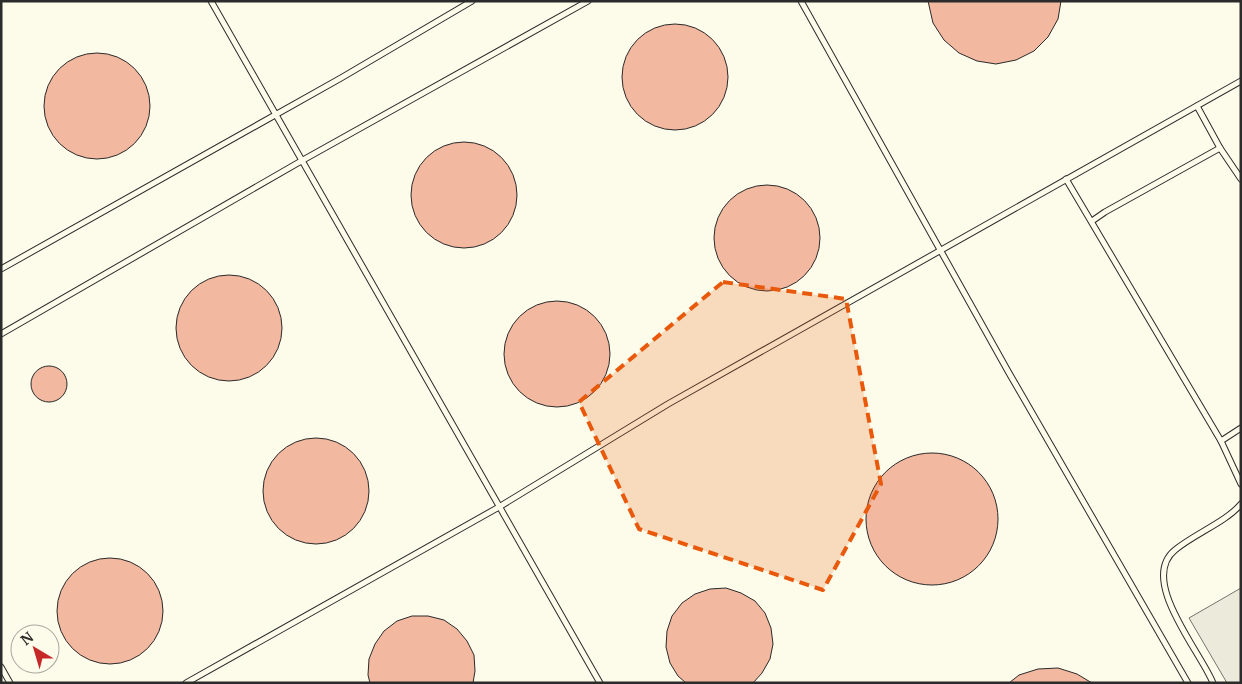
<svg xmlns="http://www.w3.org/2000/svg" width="1242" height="684" viewBox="0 0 1242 684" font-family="Merriweather,serif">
<rect width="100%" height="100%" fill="#fdfbea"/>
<path fill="#ecebdb" stroke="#74746e" d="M 1241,588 L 1241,683 L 1227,683 L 1189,618 Z"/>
<g fill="#f2b8a0" stroke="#2b2b2b">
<path d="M 928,1 L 1061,1 L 1058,19 L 1048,37 L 1034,51 L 1016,60 L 996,64 L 977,61 L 959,53 L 944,40 L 933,23 Z"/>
<circle cx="675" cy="77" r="53"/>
<circle cx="97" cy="106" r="53"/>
<circle cx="464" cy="195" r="53"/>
<circle cx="767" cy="238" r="53"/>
<circle cx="229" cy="328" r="53"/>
<circle cx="557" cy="354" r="53"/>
<circle cx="49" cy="384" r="18"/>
<circle cx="316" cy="491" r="53"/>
<circle cx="932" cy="519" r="66"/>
<circle cx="110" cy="611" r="53"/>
<path d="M 726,588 L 741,593 L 755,601 L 765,613 L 771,628 L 773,644 L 770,659 L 762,673 L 753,683 L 686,683 L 678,676 L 670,663 L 666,647 L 667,631 L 672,616 L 682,603 L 695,594 L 710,589 Z"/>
<path d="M 412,616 L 428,616 L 444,620 L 457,629 L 467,641 L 474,655 L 475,671 L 473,683 L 370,683 L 368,675 L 369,659 L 375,644 L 384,631 L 397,621 Z"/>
<path d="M 1058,668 L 1077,674 L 1092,683 L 1009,683 L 1019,675 L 1038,669 Z"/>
</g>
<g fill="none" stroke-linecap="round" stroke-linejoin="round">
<g stroke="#2b2b2b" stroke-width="7">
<g id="lane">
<path d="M 211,1 L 600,683"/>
<path d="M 801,1 L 1009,373 L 1188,683"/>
<path d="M 1197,106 L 1220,148 L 1241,179"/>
<path d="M 1066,179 L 1221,441 L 1241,428"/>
<path d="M 1092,221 L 1105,212 L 1220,148"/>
<path d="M 1,269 L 341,78 L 472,1"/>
<path d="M 1,334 L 303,160 L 588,1"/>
<path d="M 1221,441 L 1241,484"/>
<path d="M 1,667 L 10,683"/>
<path d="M 186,683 L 499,507 L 668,404 L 1241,81"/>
<path d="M 1213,683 C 1201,652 1138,580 1175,550 C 1194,534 1226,522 1241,504"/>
</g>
</g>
<use href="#lane" stroke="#fdfbea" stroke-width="5"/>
</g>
<path fill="#e8590c" fill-opacity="0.2" stroke="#e8590c" stroke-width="4" stroke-dasharray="10 6" stroke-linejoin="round" d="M 723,282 L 846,299 L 881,484 L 823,590 L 639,529 L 579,402 Z"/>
<rect width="1242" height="684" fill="none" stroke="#2b2b2b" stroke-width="5"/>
<g transform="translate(35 649) rotate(322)"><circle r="24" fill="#fdfbea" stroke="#a9a89e"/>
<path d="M0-4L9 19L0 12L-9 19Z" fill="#c62828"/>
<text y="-8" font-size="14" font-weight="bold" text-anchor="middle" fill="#2b2b2b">N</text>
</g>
</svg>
